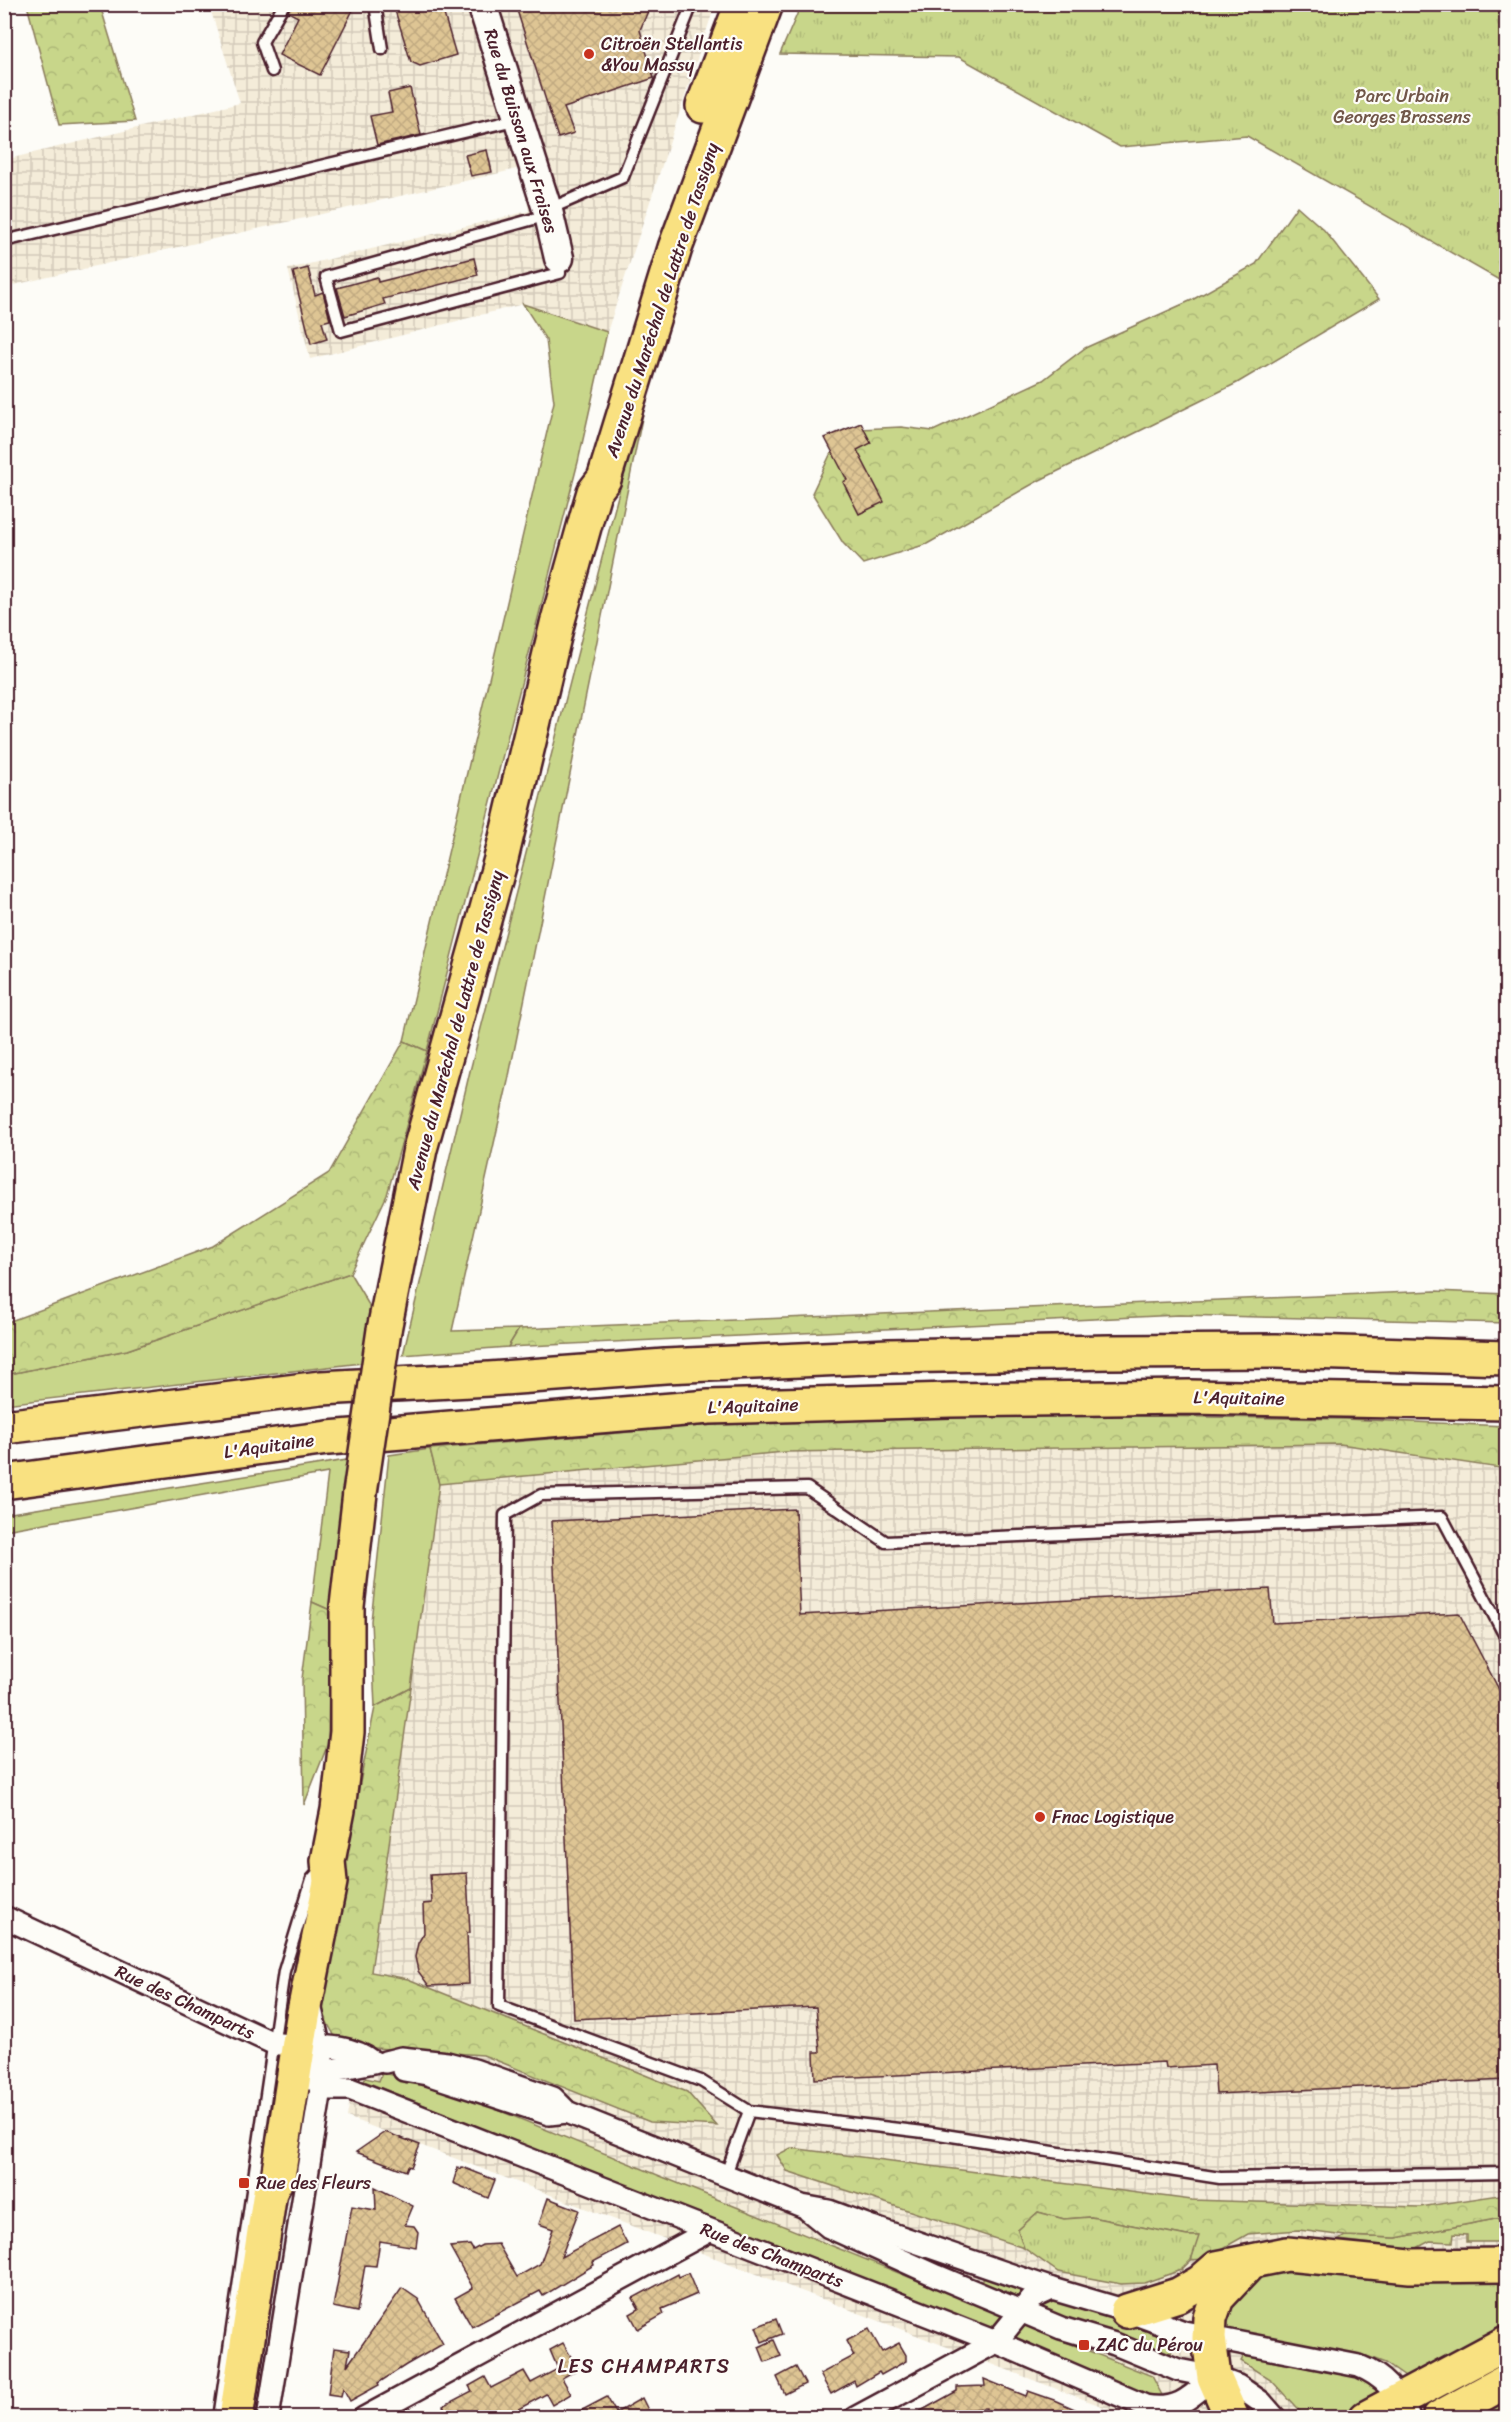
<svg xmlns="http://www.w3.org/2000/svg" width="1511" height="2422" viewBox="0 0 1511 2422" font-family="Sriracha,sans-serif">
<defs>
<pattern id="industrial-grid" width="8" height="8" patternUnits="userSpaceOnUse" patternTransform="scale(1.5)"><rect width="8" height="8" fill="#f4ecd9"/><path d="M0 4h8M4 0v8" fill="none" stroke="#d3caba"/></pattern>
<pattern id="forest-crowns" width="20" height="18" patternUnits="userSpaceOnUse" patternTransform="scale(1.5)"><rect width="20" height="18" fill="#c8d68a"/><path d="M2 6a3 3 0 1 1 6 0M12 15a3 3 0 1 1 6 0" fill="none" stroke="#adb777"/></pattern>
<pattern id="park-tufts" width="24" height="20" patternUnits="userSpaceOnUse" patternTransform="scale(1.5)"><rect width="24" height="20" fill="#c8d68a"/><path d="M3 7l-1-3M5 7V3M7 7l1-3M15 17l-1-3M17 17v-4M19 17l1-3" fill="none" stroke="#adb777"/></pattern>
<pattern id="building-cross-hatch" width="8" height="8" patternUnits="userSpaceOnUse" patternTransform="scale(1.5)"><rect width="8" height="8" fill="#dec594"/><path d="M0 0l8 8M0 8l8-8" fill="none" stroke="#c0a980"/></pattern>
</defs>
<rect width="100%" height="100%" fill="#fdfcf7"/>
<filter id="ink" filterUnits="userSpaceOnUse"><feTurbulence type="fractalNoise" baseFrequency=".0167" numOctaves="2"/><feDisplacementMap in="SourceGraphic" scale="12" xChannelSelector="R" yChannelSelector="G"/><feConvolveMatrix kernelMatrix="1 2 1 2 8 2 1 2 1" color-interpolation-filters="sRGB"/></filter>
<g filter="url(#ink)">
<g fill="url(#industrial-grid)">
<path d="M 209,5 L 715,5 L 607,332 L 523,304 L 310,359 L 288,269 L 529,211 L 521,168 L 5,287 L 4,160 L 240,103 Z"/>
<path d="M 1060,1432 L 1506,1451 L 1506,2417 L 1130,2417 L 347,2117 L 372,1972 L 442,1464 L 533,1471 Z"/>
</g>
<g fill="#c8d68a" stroke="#897a5a" stroke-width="1.5">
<path d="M 523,304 L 607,332 L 578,462 L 427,1051 L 404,1041 L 554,402 L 546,340 Z"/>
<path d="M 657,344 L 508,1081 L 452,1331 L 519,1329 L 508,1347 L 403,1355 L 470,1071 Z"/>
<path d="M 350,1273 L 369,1305 L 371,1339 L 362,1363 L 5,1404 L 4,1375 L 127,1350 Z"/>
<path d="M 430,1449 L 439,1484 L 411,1688 L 375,1707 L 371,1621 L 389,1455 Z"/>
<path d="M 347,1460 L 330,1610 L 312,1602 L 328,1473 L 5,1530 L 5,1514 Z"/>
<path d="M 382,2073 L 429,2082 L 1002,2315 L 993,2326 L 984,2329 L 364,2081 L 365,2078 L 379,2081 Z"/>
<path d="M 1506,2217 L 1506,2242 L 1467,2242 L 1467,2235 L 1454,2234 L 1453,2242 L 1430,2241 L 1415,2249 L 1339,2240 L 1345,2236 L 1396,2238 Z"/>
<path d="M 1303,2271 L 1506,2281 L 1506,2329 L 1408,2379 L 1385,2363 L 1364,2355 L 1226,2329 C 1224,2308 1245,2284 1264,2276 C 1276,2271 1290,2272 1303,2271 Z"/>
<path d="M 992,2274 L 1034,2289 L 1014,2299 L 981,2286 L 984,2277 Z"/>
<path d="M 1052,2301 C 1096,2305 1135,2326 1175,2343 L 1171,2353 L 1105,2329 L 1072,2325 L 1037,2306 Z"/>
<path d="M 1026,2326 L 1152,2376 L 1165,2401 L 1153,2402 L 1017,2343 L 1014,2334 Z"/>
<path d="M 1244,2356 L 1365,2379 L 1377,2385 L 1383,2396 L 1345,2417 L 1305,2417 L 1272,2381 L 1241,2361 Z"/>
<path d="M 1506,2401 L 1506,2417 L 1478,2417 Z"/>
</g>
<g fill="url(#forest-crowns)" stroke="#897a5a" stroke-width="1.5">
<path d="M 27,5 L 100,5 L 135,121 L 59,125 Z"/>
<path d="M 1297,206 L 1324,230 L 1379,299 L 1237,383 L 1038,481 L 927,544 L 863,564 L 843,543 L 812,493 L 830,455 L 860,429 L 901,427 L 933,431 L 1043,380 L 1085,348 L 1192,300 L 1256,264 Z"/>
<path d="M 404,1041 L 427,1051 L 387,1195 L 350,1273 L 127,1350 L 5,1375 L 5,1323 L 213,1246 L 329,1173 Z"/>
<path d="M 1435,1291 L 1506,1294 L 1506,1323 L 1179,1315 L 508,1347 L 519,1329 Z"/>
<path d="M 1015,1414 L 1344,1419 L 1506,1426 L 1506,1469 L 1340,1444 L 785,1452 L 439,1484 L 430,1449 L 712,1425 Z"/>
<path d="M 312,1602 L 330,1610 L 328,1744 L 304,1805 L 302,1679 Z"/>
<path d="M 411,1688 L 371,1972 L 408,1979 L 687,2092 L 717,2126 L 650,2122 L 483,2055 L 359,2047 L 334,2035 L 322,2013 L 321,1979 L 375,1707 Z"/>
<path d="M 791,2148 L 1192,2200 L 1420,2207 L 1506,2194 L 1506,2217 L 1396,2238 L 1345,2236 L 1299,2230 L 1248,2234 L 1204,2259 L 1191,2260 L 1198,2236 L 1187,2236 L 1091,2217 L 1064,2219 L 1038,2212 L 1018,2230 L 1024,2248 L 787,2171 L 777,2155 Z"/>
</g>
<g fill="url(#park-tufts)" stroke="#897a5a" stroke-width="1.5">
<path d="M 801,5 L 1506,5 L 1506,284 L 1247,136 L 1120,147 L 959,57 L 780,54 Z"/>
<path d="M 1038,2212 L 1064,2219 L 1091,2217 L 1187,2236 L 1199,2236 L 1191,2260 L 1181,2270 L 1144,2283 L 1121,2284 L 1058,2272 L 1024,2248 L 1018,2230 Z"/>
</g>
<g fill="url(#building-cross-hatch)" stroke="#4a1f2b" stroke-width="1.5">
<path d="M 291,4 L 356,4 L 320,75 L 279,55 L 298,17 L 288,12 Z"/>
<path d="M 393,4 L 441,4 L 456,55 L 420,66 L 411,62 Z"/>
<path d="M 515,4 L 651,4 L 640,30 L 654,78 L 564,108 L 574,133 L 558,138 Z"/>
<path d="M 410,88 L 421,135 L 377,145 L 370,116 L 392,112 L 388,93 Z"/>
<path d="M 487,150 L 492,172 L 471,176 L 465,155 Z"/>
<path d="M 474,258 L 478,275 L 383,299 L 385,304 L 345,316 L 337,288 L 377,277 L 378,282 Z"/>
<path d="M 308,268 L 315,295 L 323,292 L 330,320 L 322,322 L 327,339 L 311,344 L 293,272 Z"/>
<path d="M 861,423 L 871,443 L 857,450 L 884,502 L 859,514 L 843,482 L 847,480 L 825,438 Z"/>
<path d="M 795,1509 L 800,1615 L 1270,1589 L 1273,1623 L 1459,1613 L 1506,1703 L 1506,2080 L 1216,2094 L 1214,2065 L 1166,2068 L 1165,2062 L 815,2079 L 814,2052 L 820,2052 L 816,2007 L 574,2019 L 552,1521 Z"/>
<path d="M 467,1873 L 470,1933 L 467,1933 L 469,1984 L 429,1986 L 418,1971 L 415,1957 L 418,1943 L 424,1933 L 423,1904 L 432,1903 L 430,1875 Z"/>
<path d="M 385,2132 L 420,2145 L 411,2167 L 408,2166 L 406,2171 L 356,2152 Z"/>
<path d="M 458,2167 L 461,2169 L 462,2167 L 495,2180 L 488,2198 L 453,2183 Z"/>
<path d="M 375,2187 L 413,2206 L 405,2225 L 414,2226 L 418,2232 L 416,2247 L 380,2241 L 376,2266 L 365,2265 L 357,2312 L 333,2307 L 352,2206 L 376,2210 Z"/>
<path d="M 548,2198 L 579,2210 L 561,2257 L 618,2227 L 627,2244 L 593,2262 L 594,2265 L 543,2296 L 540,2291 L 472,2327 L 455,2298 L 473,2288 L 450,2247 L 470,2245 L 473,2250 L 482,2245 L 498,2244 L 517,2277 L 540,2264 L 553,2229 L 539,2224 Z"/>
<path d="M 688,2273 L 697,2294 L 662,2309 L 664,2314 L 638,2329 L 630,2314 L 639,2309 L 633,2298 L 678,2274 L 679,2277 Z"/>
<path d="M 402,2288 L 418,2299 L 443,2344 L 406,2365 L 378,2383 L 379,2385 L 350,2401 L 343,2388 L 341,2396 L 328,2394 L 334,2348 L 350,2350 L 347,2366 Z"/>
<path d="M 776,2319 L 782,2334 L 762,2342 L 756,2327 Z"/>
<path d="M 869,2329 L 882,2352 L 899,2343 L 906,2355 L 906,2361 L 881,2375 L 879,2372 L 856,2386 L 854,2381 L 831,2394 L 820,2374 L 854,2356 L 846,2341 Z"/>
<path d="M 774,2340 L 781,2356 L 765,2362 L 759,2347 Z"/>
<path d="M 563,2343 L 578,2369 L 562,2378 L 571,2394 L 552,2405 L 546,2394 L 502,2418 L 450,2418 L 443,2406 L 472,2391 L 469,2386 L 485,2377 L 491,2388 L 524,2371 L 531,2383 L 558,2369 L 550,2350 Z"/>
<path d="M 796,2367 L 805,2384 L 785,2394 L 777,2377 Z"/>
<path d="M 984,2379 L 1026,2396 L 1028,2391 L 1054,2400 L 1095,2418 L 986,2418 L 986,2408 L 917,2413 L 957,2391 L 957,2387 L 985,2386 Z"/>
<path d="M 607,2397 L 616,2413 L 642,2398 L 652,2418 L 567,2418 Z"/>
</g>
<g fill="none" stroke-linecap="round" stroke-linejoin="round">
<g stroke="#4a1f2b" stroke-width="15">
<g id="lane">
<path d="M 375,4 L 382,49"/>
<path d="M 272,71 L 262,42 L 284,4"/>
<path d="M 547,210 L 623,177 L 692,4"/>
<path d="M 548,215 L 326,277 L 341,331 L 560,273 L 559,258"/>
<path d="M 4,241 L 519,119"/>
<path d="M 1506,1638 L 1442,1517 L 886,1542 L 807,1488 L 541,1495 L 505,1515 L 499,2006 L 701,2081 L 749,2111 L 932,2133 L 1220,2178 L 1506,2173"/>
<path d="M 726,2174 L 749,2111"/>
<path d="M 219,2418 L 284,1971 L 312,1879 L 322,1868"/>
</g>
</g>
<g stroke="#4a1f2b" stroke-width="26">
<g id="street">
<path d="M 4,1917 L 273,2043 C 303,2049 345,2040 371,2061"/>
<path d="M 385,2062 L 401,2058 L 447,2063 L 474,2070 L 553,2098 L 567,2112 L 802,2206 L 829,2211 L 872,2227 L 1052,2289 L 1127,2311 L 1184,2332 L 1359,2366 C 1384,2376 1398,2393 1409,2418"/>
<path d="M 404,2070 L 427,2074 L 549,2114 L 567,2112"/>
<path d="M 310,2079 L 322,2072 L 374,2062"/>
<path d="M 321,2089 L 350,2089 L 996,2342 L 1145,2406 C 1178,2412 1191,2397 1214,2377"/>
<path d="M 808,2210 L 829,2227 L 937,2276 L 1061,2328 L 1115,2344 L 1178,2370 L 1214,2377 L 1238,2386 L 1261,2402 L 1275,2418"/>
<path d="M 268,2418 L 321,2089 L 322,2057 L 310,2005"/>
<path d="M 364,2418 L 709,2231"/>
<path d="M 855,2418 L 996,2342 L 1032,2298 L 1052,2289"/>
</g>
</g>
<g stroke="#4a1f2b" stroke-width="33">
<path id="secondary" d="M 482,4 L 549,215 L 559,258"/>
</g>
<g stroke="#4a1f2b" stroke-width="38">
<g id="primary">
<path d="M 703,106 L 738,14"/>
<path d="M 384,1330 L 420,1149 L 501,859 L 557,624 L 589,509 L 594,492 L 604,479 L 675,248 L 766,4"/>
<path d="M 1127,2311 L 1178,2295 L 1201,2282 L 1217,2268 L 1287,2254 L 1410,2266 L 1506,2265"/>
<path d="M 236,2418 L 270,2192 L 278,2177 L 303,2017 L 330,1882 L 328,1861 L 338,1810 L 347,1732 L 347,1606 L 360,1493"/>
<path d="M 1232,2418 L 1214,2377 L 1209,2338 L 1210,2318 L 1217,2298 L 1247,2266"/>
<path d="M 1366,2418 L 1506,2343"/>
<path d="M 1439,2418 L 1506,2381"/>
</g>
</g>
<g stroke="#4a1f2b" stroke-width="38">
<g id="highway">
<path d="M 4,1427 L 321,1388 L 489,1379 L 665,1366 L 889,1356 L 1110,1352 L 1276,1351 L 1506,1358"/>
<path d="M 4,1482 L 328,1438 L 709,1407 L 950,1400 L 1190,1397 L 1506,1403"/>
</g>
</g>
<use href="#lane" stroke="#fdfcf7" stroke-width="10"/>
<use href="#street" stroke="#fdfcf7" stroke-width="21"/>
<use href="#secondary" stroke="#fdfcf7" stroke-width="28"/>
<use href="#primary" stroke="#f9e181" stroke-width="33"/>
<use href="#highway" stroke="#f9e181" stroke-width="33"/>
<g stroke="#4a1f2b" stroke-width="38" stroke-linecap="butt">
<path id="primary-bridge" d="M 360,1493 L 384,1330"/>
</g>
<use href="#primary-bridge" stroke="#f9e181" stroke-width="33"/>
</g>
</g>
<g fill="#c8321e" stroke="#fdfcf7" stroke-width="2">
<circle cx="589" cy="54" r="6"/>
<circle cx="1040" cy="1817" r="6"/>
<rect x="238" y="2177" width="12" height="12" rx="3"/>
<rect x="1078" y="2339" width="12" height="12" rx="3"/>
</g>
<g text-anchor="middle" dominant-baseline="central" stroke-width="4.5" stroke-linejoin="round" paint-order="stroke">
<g font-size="18" fill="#4a1f2b" stroke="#fdfcf7" text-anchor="start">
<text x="601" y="44">Citroën Stellantis<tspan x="601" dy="21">&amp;You Massy</tspan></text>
<text x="1052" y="1817">Fnac Logistique</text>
<text x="256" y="2183">Rue des Fleurs</text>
<text x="1096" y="2345">ZAC du Pérou</text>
</g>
<g font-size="18" fill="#705648" stroke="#fdfcf7">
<text x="1402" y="96">Parc Urbain<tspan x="1402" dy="21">Georges Brassens</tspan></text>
</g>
<g font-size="18" fill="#4a1f2b" stroke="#fdfcf7">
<text transform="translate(521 131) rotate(73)">Rue du Buisson aux Fraises</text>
<text transform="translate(662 300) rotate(-72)">Avenue du Maréchal de Lattre de Tassigny</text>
<text transform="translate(455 1030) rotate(-75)">Avenue du Maréchal de Lattre de Tassigny</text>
<text transform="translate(1239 1398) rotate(1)">L'Aquitaine</text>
<text transform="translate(753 1406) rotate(-2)">L'Aquitaine</text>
<text transform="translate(269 1446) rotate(-8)">L'Aquitaine</text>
<text transform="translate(185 2002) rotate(25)">Rue des Champarts</text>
<text transform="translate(772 2255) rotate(21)">Rue des Champarts</text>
</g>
<g font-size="20" letter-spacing="1.5" fill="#4a1f2b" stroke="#fdfcf7">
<text x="644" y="2366">LES CHAMPARTS</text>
</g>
</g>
<rect width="1511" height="2422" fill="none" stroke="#fdfcf7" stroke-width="24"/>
<rect x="12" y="12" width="1487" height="2398" fill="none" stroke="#4a1f2b" stroke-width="2" filter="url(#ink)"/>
</svg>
